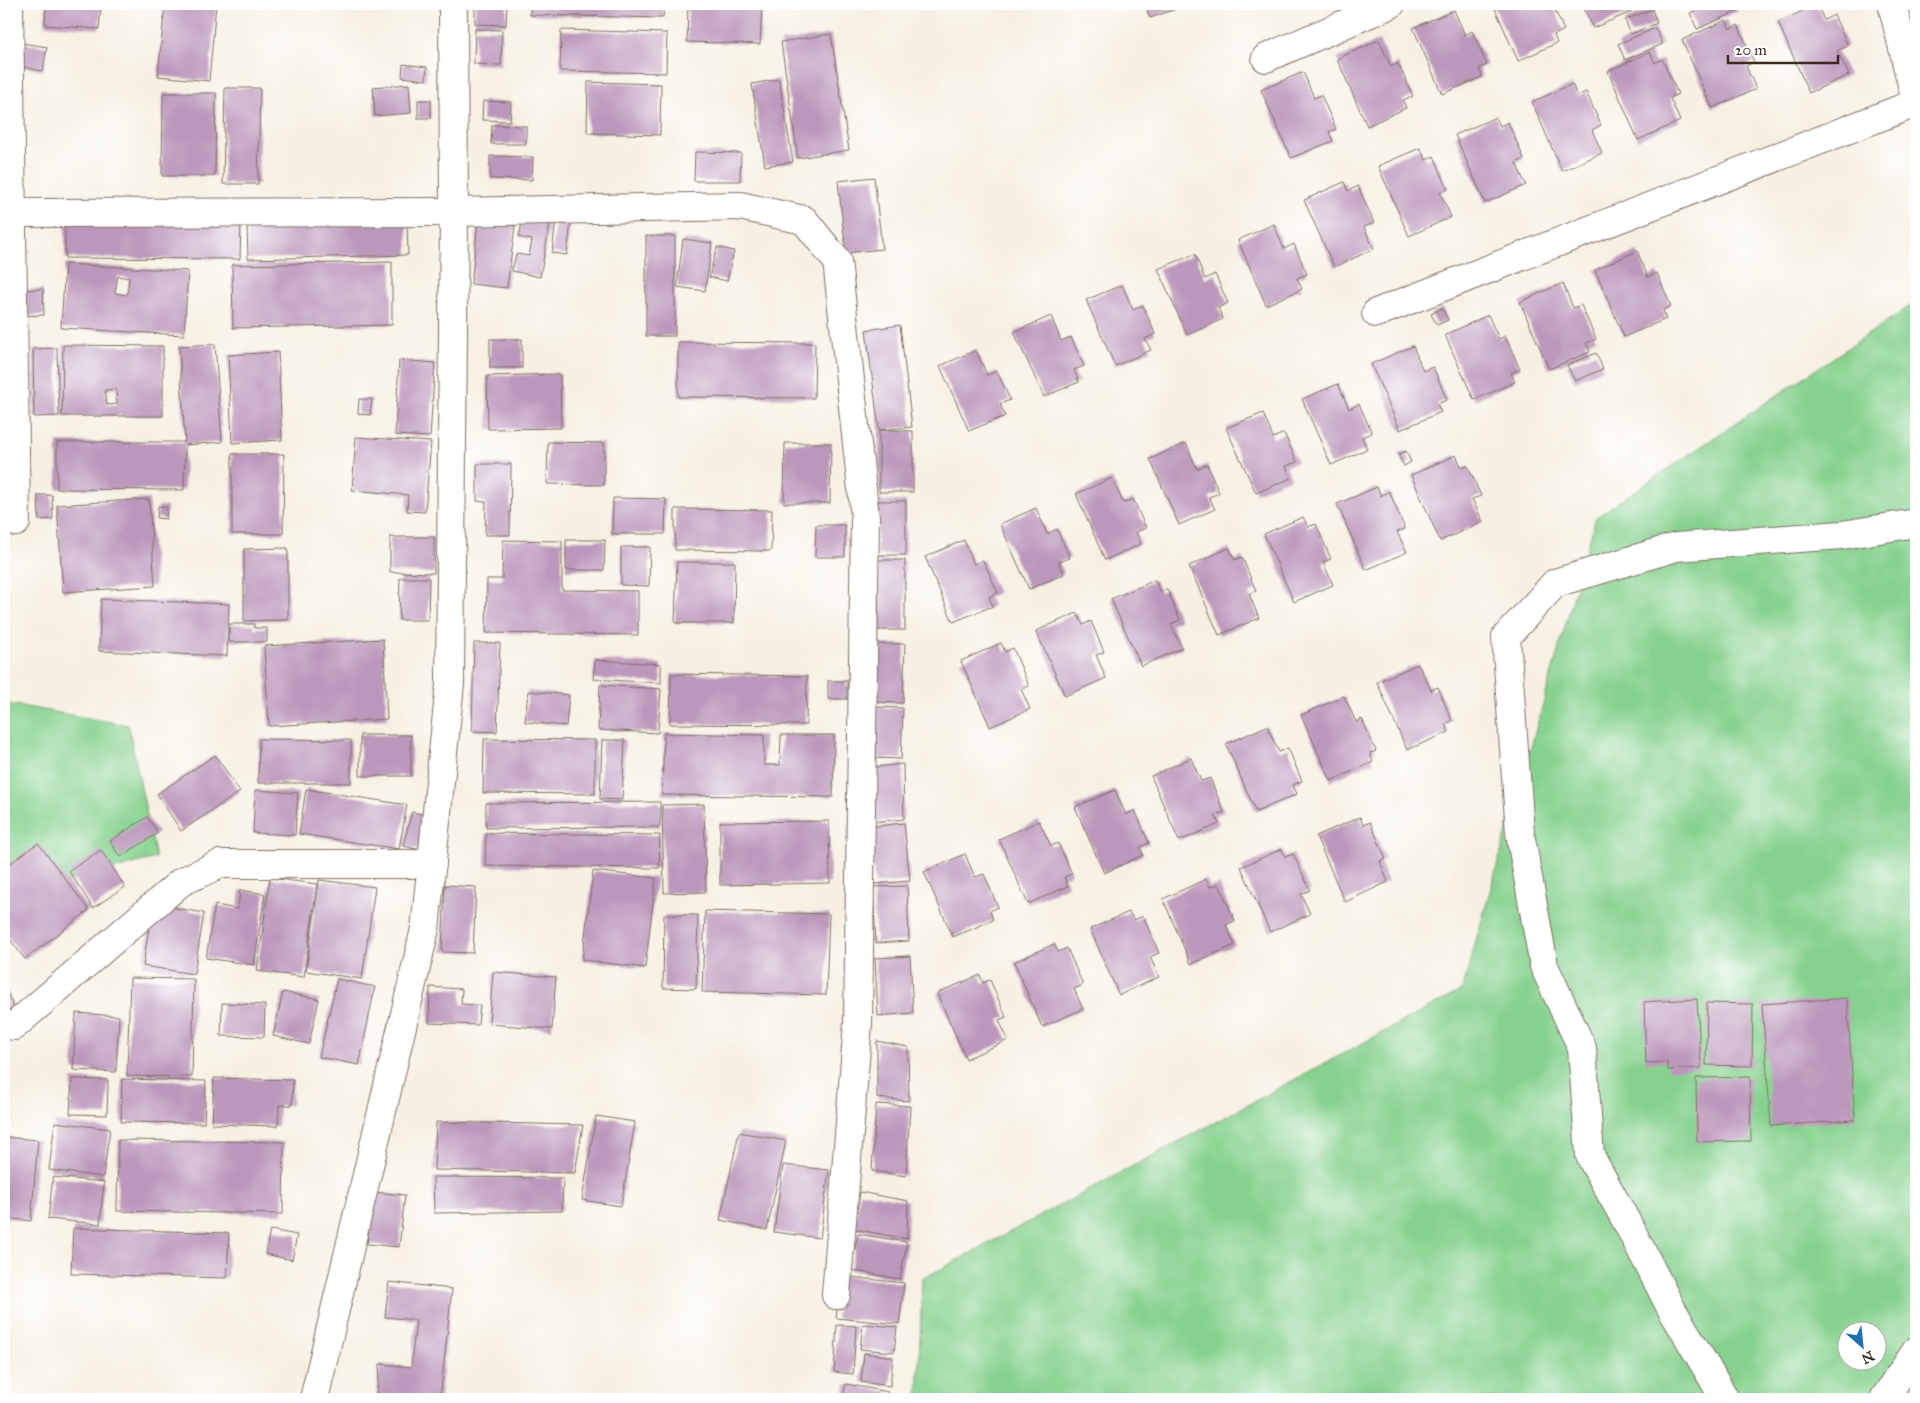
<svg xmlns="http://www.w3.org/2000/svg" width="1920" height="1403" viewBox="0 0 1920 1403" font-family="'IM FELL Great Primer',serif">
<rect width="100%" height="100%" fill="#fff"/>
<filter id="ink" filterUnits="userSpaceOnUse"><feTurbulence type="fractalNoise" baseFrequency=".02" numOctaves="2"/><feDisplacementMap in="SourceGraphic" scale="10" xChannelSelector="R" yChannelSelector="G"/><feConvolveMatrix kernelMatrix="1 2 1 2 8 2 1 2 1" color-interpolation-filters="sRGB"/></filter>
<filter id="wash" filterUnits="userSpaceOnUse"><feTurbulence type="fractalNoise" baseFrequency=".0096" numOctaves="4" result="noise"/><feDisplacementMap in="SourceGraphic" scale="20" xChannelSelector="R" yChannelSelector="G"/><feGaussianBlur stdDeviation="1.12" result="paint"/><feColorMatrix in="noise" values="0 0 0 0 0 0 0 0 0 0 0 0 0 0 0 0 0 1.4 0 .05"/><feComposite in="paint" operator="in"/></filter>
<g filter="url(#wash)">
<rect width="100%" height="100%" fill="#f7f0e2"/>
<g fill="#86d18e" stroke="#607e56" fill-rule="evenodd">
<path d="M 1916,302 L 1916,1399 L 918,1399 L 922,1279 L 1462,990 L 1596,517 ZM 1848,1330 L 1878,1330 L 1878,1360 L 1848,1360 Z"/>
<path d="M 4,703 L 128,725 L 156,858 L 4,899 Z"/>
</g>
<g id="blocks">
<g fill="#bb97bb" fill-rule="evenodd">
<path d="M 46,4 L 101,4 L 99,29 L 45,25 Z"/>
<path d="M 165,4 L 216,4 L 209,81 L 158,76 Z"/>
<path d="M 475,4 L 507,4 L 506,25 L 475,24 Z"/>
<path d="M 530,4 L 664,4 L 663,18 L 530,15 Z"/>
<path d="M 688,4 L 762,4 L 760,44 L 687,42 Z"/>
<path d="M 1145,4 L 1190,4 L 1150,18 Z"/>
<path d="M 1493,4 L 1552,4 L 1564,30 L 1554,35 L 1557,43 L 1518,61 Z"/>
<path d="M 1582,4 L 1628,4 L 1631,12 L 1593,28 Z"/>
<path d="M 1711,4 L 1734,4 L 1738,11 L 1697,29 L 1690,13 Z"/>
<path d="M 1817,5 L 1824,20 L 1834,15 L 1848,46 L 1837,51 L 1849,75 L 1809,93 L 1778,22 Z"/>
<path d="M 1652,9 L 1657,23 L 1631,34 L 1625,20 Z"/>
<path d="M 1454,10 L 1465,35 L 1472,31 L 1487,65 L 1479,68 L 1482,77 L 1442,94 L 1413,28 Z"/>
<path d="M 1726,20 L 1730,29 L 1738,25 L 1754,62 L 1746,66 L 1756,89 L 1712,108 L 1682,40 Z"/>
<path d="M 1655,28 L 1663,44 L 1625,60 L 1618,44 Z"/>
<path d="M 475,29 L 502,30 L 501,65 L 474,64 Z"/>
<path d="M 561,30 L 667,33 L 666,73 L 560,71 Z"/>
<path d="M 831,34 L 849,150 L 798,158 L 781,42 Z"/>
<path d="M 1379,40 L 1391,67 L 1398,63 L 1413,96 L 1403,100 L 1406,108 L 1367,126 L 1337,59 Z"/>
<path d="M 16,42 L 47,47 L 43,71 L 12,65 Z"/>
<path d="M 1650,52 L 1655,63 L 1662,59 L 1678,94 L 1670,98 L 1680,121 L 1638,140 L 1608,71 Z"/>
<path d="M 403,64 L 427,67 L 426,80 L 402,77 Z"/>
<path d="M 1303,72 L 1314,98 L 1321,95 L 1336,129 L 1329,132 L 1333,141 L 1291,158 L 1261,90 Z"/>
<path d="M 779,79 L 793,162 L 765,166 L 752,84 Z"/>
<path d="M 588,82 L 661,84 L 660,135 L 587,133 Z"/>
<path d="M 409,84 L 411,113 L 375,116 L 373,87 Z"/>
<path d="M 1572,84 L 1577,96 L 1586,92 L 1601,125 L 1592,130 L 1602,153 L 1562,171 L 1532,102 Z"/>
<path d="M 225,88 L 260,88 L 258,184 L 223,184 Z"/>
<path d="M 163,93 L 216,93 L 215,176 L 162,176 Z"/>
<rect x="418" y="100" width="13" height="18"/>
<path d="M 483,101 L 511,102 L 510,121 L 482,120 Z"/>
<path d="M 1496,117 L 1500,126 L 1508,122 L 1524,159 L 1516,163 L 1526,185 L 1485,203 L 1455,135 Z"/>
<path d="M 492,125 L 526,126 L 526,144 L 491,144 Z"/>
<path d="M 1420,148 L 1426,160 L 1434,156 L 1448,189 L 1440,192 L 1451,217 L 1409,236 L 1378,166 Z"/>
<path d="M 695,152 L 741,153 L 740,181 L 694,181 Z"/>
<path d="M 490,156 L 533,157 L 532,180 L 490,179 Z"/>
<path d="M 874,177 L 882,249 L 846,253 L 838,181 Z"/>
<path d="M 1344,182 L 1348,191 L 1358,186 L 1374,223 L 1364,227 L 1374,249 L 1334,267 L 1304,200 Z"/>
<path d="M 523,218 L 550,224 L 540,277 L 512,271 L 516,254 L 529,256 L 532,240 L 519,237 Z"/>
<path d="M 556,219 L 571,221 L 567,255 L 552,253 Z"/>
<path d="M 65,220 L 241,221 L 240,259 L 65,258 Z"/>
<path d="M 407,221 L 408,255 L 248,259 L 247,225 Z"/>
<path d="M 478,222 L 515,226 L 507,288 L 471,284 Z"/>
<path d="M 1274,224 L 1284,249 L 1294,244 L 1307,274 L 1297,278 L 1302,289 L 1266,305 L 1238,240 Z"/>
<rect x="646" y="236" width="29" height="100"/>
<path d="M 683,239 L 712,243 L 705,291 L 677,287 Z"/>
<path d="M 717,247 L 734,251 L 727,281 L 709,277 Z"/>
<path d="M 1637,251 L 1648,277 L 1657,273 L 1671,306 L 1663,310 L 1666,319 L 1624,337 L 1595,270 Z"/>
<path d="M 1195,254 L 1205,279 L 1215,274 L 1228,303 L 1218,308 L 1223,319 L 1187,335 L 1158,269 Z"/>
<path d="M 392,262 L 392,325 L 233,328 L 232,265 Z"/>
<path d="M 65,264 L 188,271 L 184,335 L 61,328 ZM 118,276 L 129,278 L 127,295 L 115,293 Z"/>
<path d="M 1563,283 L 1573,308 L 1581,305 L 1596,339 L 1586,343 L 1590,352 L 1549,369 L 1520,302 Z"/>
<path d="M 1122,285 L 1133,310 L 1143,305 L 1155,334 L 1145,339 L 1151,350 L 1115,366 L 1086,300 Z"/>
<path d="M 43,289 L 44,315 L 19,316 L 17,290 Z"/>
<path d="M 1442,308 L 1448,320 L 1437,325 L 1431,314 Z"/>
<path d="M 1488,315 L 1499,339 L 1505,336 L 1520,369 L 1511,373 L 1515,382 L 1474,400 L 1445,335 Z"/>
<path d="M 1051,316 L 1061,341 L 1071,337 L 1084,366 L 1074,370 L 1079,382 L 1044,397 L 1014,332 Z"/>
<path d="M 900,325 L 912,427 L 879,430 L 866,330 Z"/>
<rect x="490" y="339" width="32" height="29"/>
<path d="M 678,342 L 815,343 L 814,398 L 678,397 Z"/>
<path d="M 215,344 L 222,442 L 185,445 L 184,490 L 57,489 L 57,442 L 185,442 L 179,346 Z"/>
<path d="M 63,345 L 163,346 L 163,416 L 62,416 ZM 116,389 L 117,404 L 107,405 L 105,390 Z"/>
<path d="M 1413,346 L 1423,371 L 1433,367 L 1447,400 L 1437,404 L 1441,412 L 1400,430 L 1371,364 Z"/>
<path d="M 57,348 L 59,416 L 34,417 L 33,349 Z"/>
<path d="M 976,350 L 987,375 L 997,371 L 1010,400 L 1000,404 L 1005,416 L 969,431 L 940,366 Z"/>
<path d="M 278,352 L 282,440 L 232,443 L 228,355 Z"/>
<path d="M 1596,353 L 1603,369 L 1575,381 L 1567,365 Z"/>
<path d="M 399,360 L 435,363 L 430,437 L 395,435 Z"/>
<path d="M 560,374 L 561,428 L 488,429 L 487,376 Z"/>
<path d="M 1338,384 L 1349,409 L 1359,404 L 1372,433 L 1362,437 L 1367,449 L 1331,465 L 1302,399 Z"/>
<path d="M 359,399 L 372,399 L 370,415 L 358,414 Z"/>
<path d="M 1263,413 L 1273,438 L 1284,433 L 1297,462 L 1286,466 L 1291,478 L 1256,493 L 1226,428 Z"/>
<path d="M 879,430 L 913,431 L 913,492 L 879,492 Z"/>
<path d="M 356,437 L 431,442 L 425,512 L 407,511 L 408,495 L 352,490 Z"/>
<path d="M 548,442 L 604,443 L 604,485 L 547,484 Z"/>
<path d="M 785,443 L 831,443 L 830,503 L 784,503 Z"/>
<path d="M 1186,443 L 1197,469 L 1207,464 L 1219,493 L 1209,497 L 1215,509 L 1179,525 L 1150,459 Z"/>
<path d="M 1406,451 L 1411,462 L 1404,466 L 1398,454 Z"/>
<path d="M 232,454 L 284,454 L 283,534 L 232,534 Z"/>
<path d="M 1456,455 L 1462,468 L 1468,466 L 1481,496 L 1472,499 L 1483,522 L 1440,541 L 1411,475 Z"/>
<path d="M 477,464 L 511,464 L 510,535 L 485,535 L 486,502 L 477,501 Z"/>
<path d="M 1112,478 L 1123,503 L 1133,499 L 1146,528 L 1136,532 L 1141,544 L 1105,560 L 1076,494 Z"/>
<path d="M 1377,487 L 1381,496 L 1389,491 L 1405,529 L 1397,532 L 1407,552 L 1366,570 L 1337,504 Z"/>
<path d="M 38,495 L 52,495 L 53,519 L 39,520 Z"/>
<path d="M 613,498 L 666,499 L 665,534 L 612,534 Z"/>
<path d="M 149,499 L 155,586 L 63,592 L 57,505 Z"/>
<rect x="877" y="501" width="29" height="54"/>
<path d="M 158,506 L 167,507 L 166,519 L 157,518 Z"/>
<path d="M 1036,508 L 1047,534 L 1057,529 L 1070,558 L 1059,562 L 1064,574 L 1029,589 L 1000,524 Z"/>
<path d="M 675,509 L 772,510 L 771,551 L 675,550 Z"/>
<path d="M 1303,517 L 1308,527 L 1316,524 L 1331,559 L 1323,562 L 1333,585 L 1294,602 L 1264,534 Z"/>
<path d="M 816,525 L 845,525 L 845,557 L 815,557 Z"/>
<path d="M 390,537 L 434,537 L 434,573 L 390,572 Z"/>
<path d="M 503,540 L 562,541 L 562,590 L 638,591 L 638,635 L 486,633 L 487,579 L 502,579 Z"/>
<path d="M 566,540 L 605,540 L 604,570 L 566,570 Z"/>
<path d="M 964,540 L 974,564 L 983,560 L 998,593 L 989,597 L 993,606 L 953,622 L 925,557 Z"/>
<path d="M 621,547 L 650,547 L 649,586 L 621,585 Z"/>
<path d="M 288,548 L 288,620 L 244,621 L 244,549 Z"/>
<path d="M 1229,548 L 1235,560 L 1242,557 L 1256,591 L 1249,594 L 1259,618 L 1219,635 L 1189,566 Z"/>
<rect x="878" y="560" width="27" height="70"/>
<path d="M 677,562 L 735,562 L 734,623 L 675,623 Z"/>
<path d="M 400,578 L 429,578 L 428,620 L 399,620 Z"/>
<path d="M 1155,580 L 1160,592 L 1167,589 L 1180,620 L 1171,624 L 1182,648 L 1141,666 L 1111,599 Z"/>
<path d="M 101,599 L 229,604 L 227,656 L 99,651 Z"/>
<path d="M 1077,613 L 1083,625 L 1091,621 L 1104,652 L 1096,655 L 1106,678 L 1065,696 L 1036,631 Z"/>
<path d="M 229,624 L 254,624 L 254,628 L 267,628 L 267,642 L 229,642 Z"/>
<path d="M 383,639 L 387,719 L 269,726 L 264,646 Z"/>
<path d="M 474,643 L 500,643 L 497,732 L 472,731 Z"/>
<path d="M 1001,643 L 1005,652 L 1013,648 L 1029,686 L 1021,689 L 1030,709 L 990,727 L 961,661 Z"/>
<path d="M 872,644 L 905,644 L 903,703 L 870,702 Z"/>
<path d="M 595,660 L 661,664 L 661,683 L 593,679 Z"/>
<path d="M 1418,664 L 1431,690 L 1438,687 L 1452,721 L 1445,724 L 1449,732 L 1407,750 L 1377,682 Z"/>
<path d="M 671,674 L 807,676 L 806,725 L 670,724 Z"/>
<rect x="828" y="681" width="19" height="18"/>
<path d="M 600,685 L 661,689 L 658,733 L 598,730 Z"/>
<path d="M 528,691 L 569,695 L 566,726 L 525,722 Z"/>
<path d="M 1344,696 L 1356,722 L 1362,719 L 1376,751 L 1370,753 L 1373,762 L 1331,781 L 1301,715 Z"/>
<path d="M 873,707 L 903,708 L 901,759 L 872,758 Z"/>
<path d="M 1267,726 L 1279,752 L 1288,748 L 1302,781 L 1293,785 L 1297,794 L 1256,812 L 1226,744 Z"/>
<path d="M 664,733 L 764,735 L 764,765 L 780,765 L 781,735 L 834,735 L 833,797 L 662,795 Z"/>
<rect x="360" y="735" width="51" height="41"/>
<path d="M 259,739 L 351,740 L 351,783 L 258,783 Z"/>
<path d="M 484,739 L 595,740 L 595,794 L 483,793 Z"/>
<path d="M 602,740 L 625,740 L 622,800 L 600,799 Z"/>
<path d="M 215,755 L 240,792 L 181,831 L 157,794 Z"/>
<path d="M 1191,758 L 1201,781 L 1210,778 L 1224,812 L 1215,815 L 1219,824 L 1179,841 L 1151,776 Z"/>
<path d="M 903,764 L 904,819 L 870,822 L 868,768 Z"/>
<path d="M 306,789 L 407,805 L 399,849 L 299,834 Z"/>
<path d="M 255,790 L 298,793 L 295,835 L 253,833 Z"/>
<path d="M 1115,790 L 1126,815 L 1135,810 L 1149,843 L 1140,847 L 1143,855 L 1104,873 L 1075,807 Z"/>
<path d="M 660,802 L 660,827 L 486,828 L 486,803 Z"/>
<path d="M 704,804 L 706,892 L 664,893 L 662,805 Z"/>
<path d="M 412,812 L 430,816 L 421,850 L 403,846 Z"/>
<path d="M 147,817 L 158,833 L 120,857 L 110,841 Z"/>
<path d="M 1360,817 L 1363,825 L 1370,822 L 1386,859 L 1380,861 L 1388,882 L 1345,902 L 1316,836 Z"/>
<path d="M 829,821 L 830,883 L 720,885 L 720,822 Z"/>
<path d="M 1039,821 L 1051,846 L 1058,843 L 1072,874 L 1064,877 L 1068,886 L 1028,904 L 999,839 Z"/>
<path d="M 904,823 L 910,881 L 875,884 L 869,827 Z"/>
<path d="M 486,833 L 660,835 L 659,868 L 485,866 Z"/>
<path d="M 38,843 L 89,910 L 25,959 L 4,932 L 4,868 Z"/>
<path d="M 1282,849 L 1285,857 L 1293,854 L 1310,890 L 1301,894 L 1310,914 L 1270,932 L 1241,867 Z"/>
<path d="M 101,850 L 125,887 L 93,908 L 69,871 Z"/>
<path d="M 965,854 L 975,877 L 984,874 L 998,907 L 990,911 L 993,920 L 953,937 L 924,872 Z"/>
<path d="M 593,871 L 656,878 L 645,968 L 582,960 Z"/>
<path d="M 270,878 L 317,884 L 304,977 L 257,971 Z"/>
<path d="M 1206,879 L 1210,887 L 1219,884 L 1235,921 L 1226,925 L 1235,945 L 1191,964 L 1163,899 Z"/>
<path d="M 319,880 L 375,887 L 362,979 L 306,971 Z"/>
<path d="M 445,885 L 476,887 L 473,953 L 442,952 Z"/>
<path d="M 907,886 L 909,941 L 876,943 L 873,887 Z"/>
<path d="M 240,890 L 265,894 L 254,965 L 206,958 L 215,905 L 238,909 Z"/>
<path d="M 170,907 L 204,913 L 194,974 L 143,966 L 151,914 L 163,916 L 164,909 Z"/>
<path d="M 705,911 L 829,914 L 826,995 L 702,992 Z"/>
<path d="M 1129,912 L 1134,920 L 1143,916 L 1159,953 L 1150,957 L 1159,977 L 1119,995 L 1090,929 Z"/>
<path d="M 664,915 L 698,915 L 696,989 L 663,988 Z"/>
<path d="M 1054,944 L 1058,952 L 1067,948 L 1083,985 L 1074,989 L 1083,1009 L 1042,1027 L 1014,962 Z"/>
<path d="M 910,956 L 913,1013 L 878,1016 L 875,958 Z"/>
<path d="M 493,972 L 556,977 L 552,1029 L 489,1024 Z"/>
<path d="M 980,975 L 983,983 L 990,980 L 1006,1017 L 999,1020 L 1008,1040 L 966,1059 L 937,993 Z"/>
<path d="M 130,978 L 194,979 L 192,1077 L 127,1076 Z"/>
<path d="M 337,979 L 375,987 L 359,1065 L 319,1057 Z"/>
<path d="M 4,985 L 14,1008 L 4,1013 Z"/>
<path d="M 430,987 L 462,989 L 461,1004 L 480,1005 L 478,1025 L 429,1023 Z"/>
<path d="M 283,992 L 319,999 L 309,1044 L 273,1036 Z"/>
<path d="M 1847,998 L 1855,1120 L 1771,1126 L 1762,1004 Z"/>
<path d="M 1697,999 L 1701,1068 L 1668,1070 L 1667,1062 L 1646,1063 L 1644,1002 Z"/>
<path d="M 222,1003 L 265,1005 L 264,1037 L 221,1036 Z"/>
<path d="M 1707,1003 L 1753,1004 L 1752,1066 L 1706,1065 Z"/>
<path d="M 76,1013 L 119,1016 L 116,1072 L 73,1070 Z"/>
<path d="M 877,1041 L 908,1047 L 909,1101 L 877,1098 Z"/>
<path d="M 1750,1077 L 1751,1141 L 1697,1142 L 1696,1078 Z"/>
<path d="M 214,1078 L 293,1080 L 292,1105 L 279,1105 L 278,1126 L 212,1124 Z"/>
<path d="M 72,1079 L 108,1080 L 107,1115 L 70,1114 Z"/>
<path d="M 122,1079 L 206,1081 L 204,1123 L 121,1122 Z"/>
<path d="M 876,1104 L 910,1106 L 906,1176 L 872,1171 Z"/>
<path d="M 596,1116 L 635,1122 L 621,1206 L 582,1200 Z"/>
<path d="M 55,1122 L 110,1129 L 103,1177 L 49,1170 Z"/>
<path d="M 436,1122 L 583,1125 L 575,1173 L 434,1170 Z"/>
<path d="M 739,1132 L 786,1141 L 767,1230 L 720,1220 Z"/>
<path d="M 4,1137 L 38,1140 L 31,1221 L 4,1218 Z"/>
<path d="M 118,1140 L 284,1142 L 283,1214 L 117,1211 Z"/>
<path d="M 783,1165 L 829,1170 L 820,1238 L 774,1232 Z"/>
<path d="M 53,1177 L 104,1182 L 100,1224 L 48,1219 Z"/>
<path d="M 433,1177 L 563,1178 L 562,1211 L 434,1213 Z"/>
<path d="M 373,1192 L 405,1195 L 399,1247 L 367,1244 Z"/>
<path d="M 860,1192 L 908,1201 L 907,1239 L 854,1229 Z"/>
<path d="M 73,1228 L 229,1233 L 227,1278 L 71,1274 Z"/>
<path d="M 270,1230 L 297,1235 L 292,1260 L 265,1254 Z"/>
<path d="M 858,1234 L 907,1242 L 900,1279 L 850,1270 Z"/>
<path d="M 841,1276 L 904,1283 L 899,1324 L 836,1318 Z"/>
<path d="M 389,1282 L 452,1289 L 440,1399 L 376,1399 L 380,1364 L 411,1367 L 416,1320 L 385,1317 Z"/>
<path d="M 863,1324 L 897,1327 L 894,1352 L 860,1349 Z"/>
<path d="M 837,1325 L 856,1326 L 853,1374 L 834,1372 Z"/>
<path d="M 864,1353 L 893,1357 L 890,1386 L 861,1382 Z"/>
<path d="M 846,1384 L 888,1392 L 886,1399 L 842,1399 Z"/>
</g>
</g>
</g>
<g filter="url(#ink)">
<use href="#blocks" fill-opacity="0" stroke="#7d6f63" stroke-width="1"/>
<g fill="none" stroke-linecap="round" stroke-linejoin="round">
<g stroke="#7d6f63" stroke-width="30">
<g id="street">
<path d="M 9,4 L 16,522"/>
<path d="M 1892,4 L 1916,101"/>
<path d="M 1266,58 L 1391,4"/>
<path d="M 4,213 L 454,212 L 740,206 L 804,220 L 837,261 L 865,517 L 858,1023 L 836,1295"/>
<path d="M 1376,313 L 1916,103"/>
<path d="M 14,1026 L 181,882 L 220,864 L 432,864"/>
<path d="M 314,1399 L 425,929 L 450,684 L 454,212 L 453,4"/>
<path d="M 1725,1399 L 1671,1308 L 1630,1228 L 1590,1156 L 1582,1048 L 1544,966 L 1520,833 L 1506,637 L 1555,583 L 1676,547 L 1842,535 L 1916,523"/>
<path d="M 1884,1399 L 1916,1351"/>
</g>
</g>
<use href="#street" stroke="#fff" stroke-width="28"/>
</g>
</g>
<rect width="1920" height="1403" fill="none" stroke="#fff" stroke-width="20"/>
<g transform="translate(1862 1346) rotate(153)"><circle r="24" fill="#ffffff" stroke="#b1aaa5"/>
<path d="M0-4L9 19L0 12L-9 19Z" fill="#1f6fb2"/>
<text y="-8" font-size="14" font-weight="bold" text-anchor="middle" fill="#3b2a1e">N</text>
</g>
<path d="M1728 55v8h110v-8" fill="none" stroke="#3b2a1e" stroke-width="2.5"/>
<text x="1735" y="55" font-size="15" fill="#3b2a1e" stroke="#ffffff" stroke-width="4" paint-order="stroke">20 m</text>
</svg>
